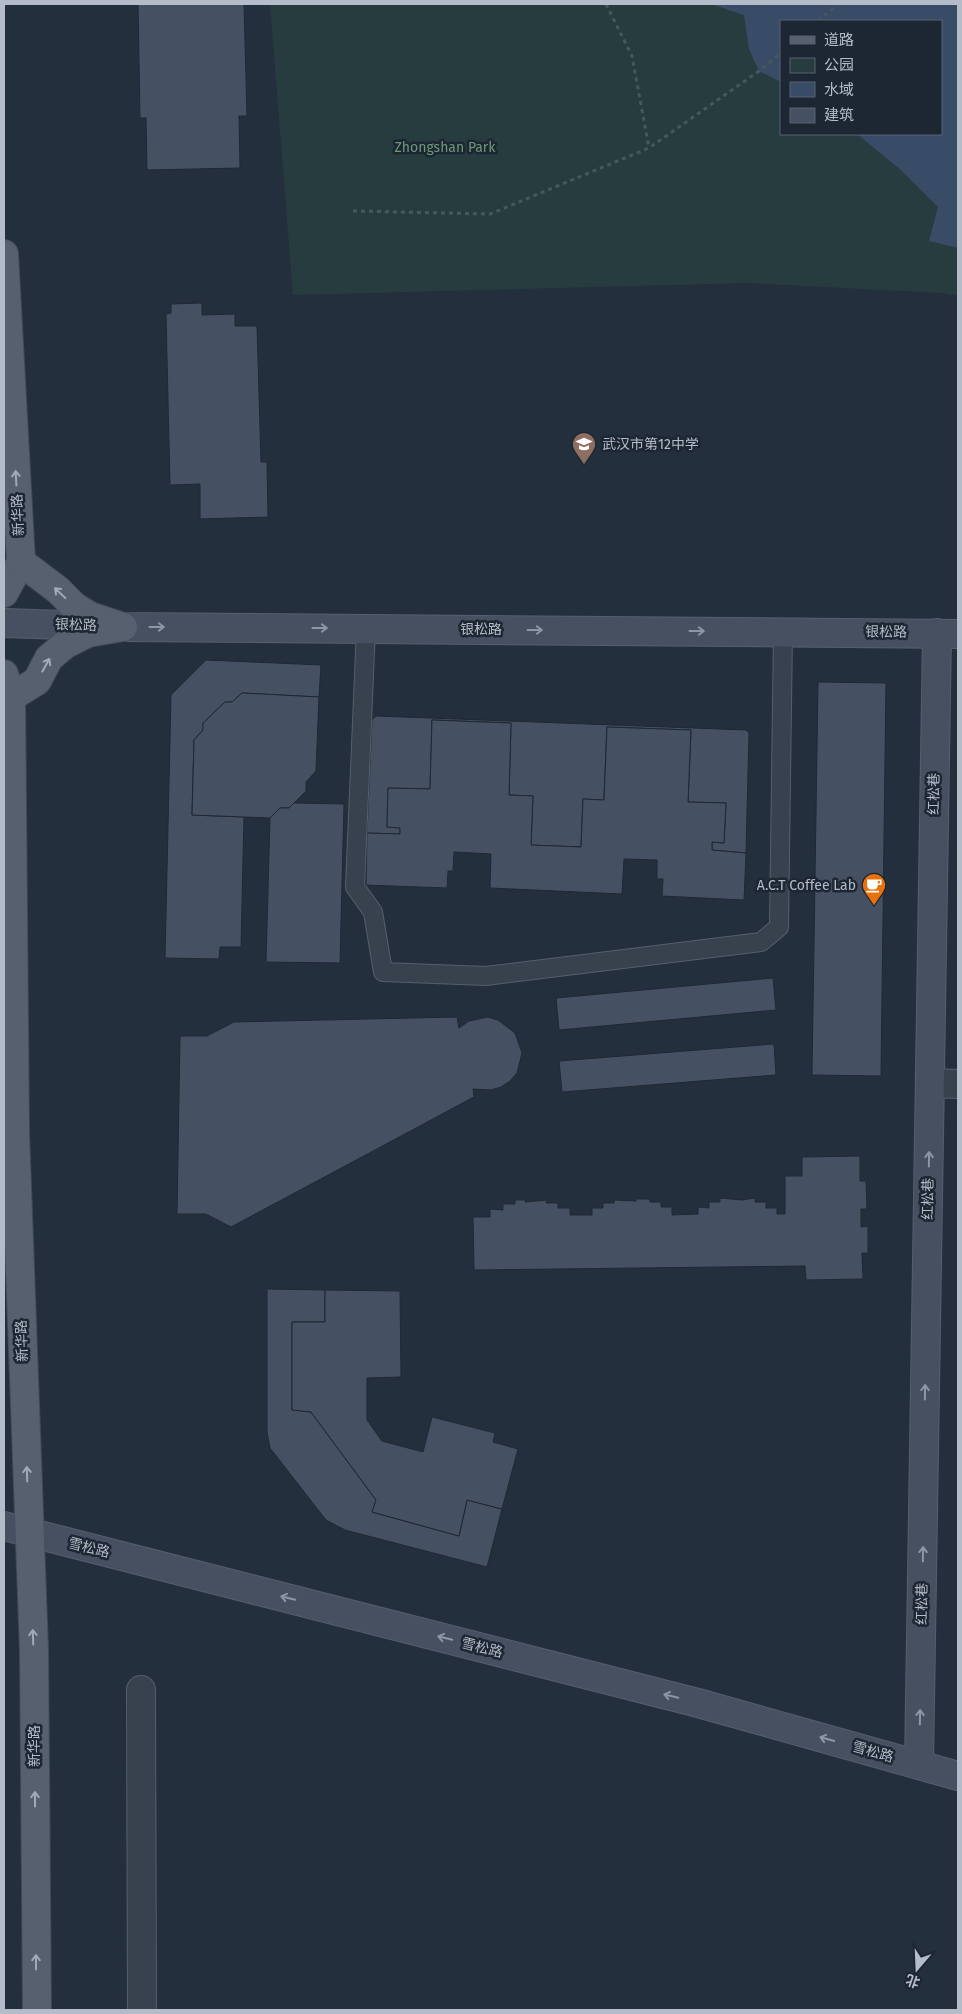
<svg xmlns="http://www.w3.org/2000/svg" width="962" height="2014" viewBox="0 0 962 2014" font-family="'Fira Sans','Noto Sans SC',sans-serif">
<rect width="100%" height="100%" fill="#242f3e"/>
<path fill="#263c3f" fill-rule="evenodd" d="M 270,4 L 958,4 L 958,296 L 942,293 L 750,283 L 293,295 ZM 781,21 L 941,21 L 941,134 L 781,134 Z"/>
<path fill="#394c67" d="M 711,4 L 958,4 L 958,248 L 929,241 L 938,207 L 901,170 L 857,134 L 941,134 L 941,21 L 781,21 L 781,82 L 759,71 L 749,49 L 744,15 Z"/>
<g fill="#455162" stroke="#1f2835">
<path d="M 138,4 L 244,4 L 247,116 L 239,116 L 240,168 L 147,170 L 146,118 L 140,118 Z"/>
<path d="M 202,303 L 202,315 L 235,314 L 235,326 L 257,326 L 261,462 L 267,462 L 268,517 L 200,519 L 200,484 L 170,485 L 166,314 L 171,313 L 171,304 Z"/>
<path d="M 206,660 L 321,665 L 319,697 L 242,693 L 232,702 L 225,702 L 203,723 L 203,730 L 194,740 L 192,815 L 244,817 L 241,947 L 220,947 L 219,959 L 165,958 L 171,695 Z"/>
<path d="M 818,682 L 886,683 L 881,1076 L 812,1075 Z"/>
<path d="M 242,693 L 319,697 L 316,771 L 306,782 L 306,791 L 289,808 L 280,808 L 270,818 L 192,815 L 194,740 L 203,730 L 203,723 L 225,702 L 232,702 Z"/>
<path d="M 376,716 L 746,730 L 749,733 L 746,853 L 712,850 L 712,842 L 724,843 L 726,803 L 688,802 L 691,730 L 607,727 L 604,800 L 583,799 L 581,847 L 531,845 L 533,796 L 509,795 L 511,723 L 432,720 L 430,789 L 388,788 L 387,827 L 400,828 L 400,834 L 367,833 L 372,720 Z"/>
<path d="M 432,720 L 511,723 L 509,795 L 533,796 L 531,845 L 581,847 L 583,799 L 604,800 L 607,727 L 691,730 L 688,802 L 726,803 L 724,843 L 712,842 L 712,850 L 746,853 L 744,900 L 662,896 L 663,879 L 657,879 L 657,860 L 624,859 L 622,894 L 490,888 L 491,854 L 454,852 L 453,871 L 448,871 L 447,888 L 366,885 L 367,833 L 400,834 L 400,828 L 387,827 L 388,788 L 430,789 Z"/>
<path d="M 294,803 L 344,804 L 340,963 L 266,962 L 270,818 L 280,808 L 289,808 Z"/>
<path d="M 773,978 L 776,1010 L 559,1030 L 556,998 Z"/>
<path d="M 457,1017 L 459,1028 L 469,1021 L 488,1017 L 498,1020 L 515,1033 L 522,1053 L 517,1073 L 510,1081 L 501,1087 L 491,1090 L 473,1089 L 474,1097 L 231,1227 L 206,1214 L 177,1214 L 180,1036 L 207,1036 L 234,1022 Z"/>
<path d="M 774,1044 L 776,1075 L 562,1092 L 559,1061 Z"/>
<path d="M 860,1156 L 860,1181 L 866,1181 L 867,1209 L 861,1209 L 861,1227 L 868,1226 L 868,1253 L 862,1253 L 863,1279 L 806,1280 L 805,1266 L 474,1270 L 473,1217 L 490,1217 L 490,1209 L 503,1210 L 503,1204 L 515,1204 L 515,1200 L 526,1200 L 525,1202 L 547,1200 L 546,1203 L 558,1203 L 558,1208 L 570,1208 L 570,1215 L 592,1215 L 592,1208 L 603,1208 L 603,1203 L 614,1203 L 614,1200 L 636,1201 L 636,1199 L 650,1199 L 650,1202 L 661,1202 L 661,1207 L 672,1207 L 672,1215 L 698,1214 L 698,1207 L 709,1208 L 709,1202 L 720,1202 L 720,1198 L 742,1200 L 755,1198 L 755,1202 L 766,1202 L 766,1208 L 777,1208 L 777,1214 L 785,1214 L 785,1176 L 802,1176 L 802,1157 Z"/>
<path d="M 267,1289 L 325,1290 L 325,1322 L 292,1322 L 292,1410 L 311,1412 L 376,1500 L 372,1512 L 459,1536 L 467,1500 L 502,1509 L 487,1567 L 345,1530 L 326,1520 L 270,1448 L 267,1432 Z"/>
<path d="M 325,1290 L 400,1291 L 401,1377 L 367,1378 L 367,1420 L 382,1441 L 423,1452 L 432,1417 L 495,1433 L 493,1442 L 518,1449 L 502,1509 L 467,1500 L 459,1536 L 372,1512 L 376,1500 L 311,1412 L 292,1410 L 292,1322 L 325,1322 Z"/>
</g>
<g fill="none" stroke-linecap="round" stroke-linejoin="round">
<g stroke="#565f6c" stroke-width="20">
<path id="lane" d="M 366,628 L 355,887 L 373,912 L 383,972 L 486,976 L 761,942 L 779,927 L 783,631"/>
</g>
<g stroke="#565f6c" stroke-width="30">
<g id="street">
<path d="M 930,1083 L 958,1084"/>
<path d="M 141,1690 L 142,2010"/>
</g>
</g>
<g stroke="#565f6c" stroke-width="30">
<g id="secondary">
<path d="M 4,623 L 123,627 L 958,634"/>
<path d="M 4,1526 L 698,1703 L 958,1776"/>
<path d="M 919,1765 L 937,633"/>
</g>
</g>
<g stroke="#414a57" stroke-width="30">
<g id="primary">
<path d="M 4,254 L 21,562 L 4,593"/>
<path d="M 4,674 L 11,697 L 15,1133 L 34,1650 L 37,2010"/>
<path d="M 11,697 L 37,681 L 49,658 L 66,644 L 88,633 L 123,627 L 90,616 L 74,606 L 58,590 L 21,562"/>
</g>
</g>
<g stroke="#44595c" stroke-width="3" stroke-dasharray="4 4" stroke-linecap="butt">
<path d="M 606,4 L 632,56 L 649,148"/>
<path d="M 818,21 L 838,4"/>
<path d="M 353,211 L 490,214 L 649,148 L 759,71 L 781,53"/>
</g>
<use href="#lane" stroke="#38414e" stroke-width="18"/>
<use href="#street" stroke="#38414e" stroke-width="28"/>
<use href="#secondary" stroke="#465061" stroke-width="28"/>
<use href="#primary" stroke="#56606e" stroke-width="28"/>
</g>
<defs><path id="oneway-shaft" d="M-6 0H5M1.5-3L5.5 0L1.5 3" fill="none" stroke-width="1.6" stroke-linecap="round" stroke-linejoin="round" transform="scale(1.25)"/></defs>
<g stroke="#a1aab7">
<use href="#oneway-shaft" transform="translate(16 478) rotate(-93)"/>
<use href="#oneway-shaft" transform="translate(60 593) rotate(-137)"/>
<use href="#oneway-shaft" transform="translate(46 665) rotate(-61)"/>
<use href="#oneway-shaft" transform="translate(27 1474) rotate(-92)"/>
<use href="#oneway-shaft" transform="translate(33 1637) rotate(-92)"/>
<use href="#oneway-shaft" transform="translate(35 1799) rotate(-90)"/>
<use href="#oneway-shaft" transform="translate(36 1962) rotate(-90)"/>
</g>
<g stroke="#8e96a5">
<use href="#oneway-shaft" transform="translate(157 627)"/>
<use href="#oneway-shaft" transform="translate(320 628)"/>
<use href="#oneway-shaft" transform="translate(535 630)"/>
<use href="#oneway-shaft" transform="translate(697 631)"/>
<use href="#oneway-shaft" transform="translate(929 1159) rotate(-89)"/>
<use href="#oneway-shaft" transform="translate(925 1392) rotate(-89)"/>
<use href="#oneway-shaft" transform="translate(923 1554) rotate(-89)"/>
<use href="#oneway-shaft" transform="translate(288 1598) rotate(-166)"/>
<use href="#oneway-shaft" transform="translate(445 1638) rotate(-166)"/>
<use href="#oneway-shaft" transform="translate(671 1696) rotate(-166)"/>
<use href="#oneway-shaft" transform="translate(920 1717) rotate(-89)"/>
<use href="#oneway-shaft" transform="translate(827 1739) rotate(-164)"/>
</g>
<defs>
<g id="school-pin" transform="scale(1.25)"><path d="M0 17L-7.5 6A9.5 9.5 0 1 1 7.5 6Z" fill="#8d6e63" stroke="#1d2633"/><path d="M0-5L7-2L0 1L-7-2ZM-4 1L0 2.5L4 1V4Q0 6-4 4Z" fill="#fff"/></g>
<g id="cafe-pin" transform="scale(1.25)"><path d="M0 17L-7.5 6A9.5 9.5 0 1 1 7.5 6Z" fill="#e8710a" stroke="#1d2633"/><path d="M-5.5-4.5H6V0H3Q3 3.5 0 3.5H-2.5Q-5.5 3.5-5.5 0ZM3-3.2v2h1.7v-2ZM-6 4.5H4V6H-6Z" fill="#fff"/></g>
</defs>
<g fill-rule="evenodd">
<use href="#school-pin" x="584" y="444"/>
<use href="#cafe-pin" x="874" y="885"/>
</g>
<g text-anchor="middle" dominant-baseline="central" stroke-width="5" stroke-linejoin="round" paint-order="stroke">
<g font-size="14" fill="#6b9a76" stroke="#1d2633">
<text x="445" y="147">Zhongshan Park</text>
</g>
<g font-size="14" fill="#b4bcc9" stroke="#1d2633" text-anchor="start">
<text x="602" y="444">武汉市第12中学</text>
<text x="856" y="885" text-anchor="end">A.C.T Coffee Lab</text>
</g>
<g font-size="14" fill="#b4bcc9" stroke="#1d2633">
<text transform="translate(18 515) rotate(-93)">新华路</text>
<text transform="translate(76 625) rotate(2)">银松路</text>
<text x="481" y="629">银松路</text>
<text transform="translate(886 632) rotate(1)">银松路</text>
<text transform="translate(934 794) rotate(-89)">红松巷</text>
<text transform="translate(928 1199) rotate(-89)">红松巷</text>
<text transform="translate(22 1341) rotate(-92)">新华路</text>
<text transform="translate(89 1548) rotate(14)">雪松路</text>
<text transform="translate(922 1604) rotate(-89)">红松巷</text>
<text transform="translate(482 1648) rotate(14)">雪松路</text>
<text transform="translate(34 1746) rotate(-90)">新华路</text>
<text transform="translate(873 1752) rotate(16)">雪松路</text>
</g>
</g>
<rect width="962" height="2014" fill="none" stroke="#b4bcc9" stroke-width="10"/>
<rect x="780" y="20" width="162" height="115" fill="#1d2633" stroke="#59626f"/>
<rect x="790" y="36" width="25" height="8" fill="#56606e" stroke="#59626f"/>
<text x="824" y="45" font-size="15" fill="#b4bcc9">道路</text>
<rect x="790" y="58" width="25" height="15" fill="#263c3f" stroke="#59626f"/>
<text x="824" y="70" font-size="15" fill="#b4bcc9">公园</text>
<rect x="790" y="82" width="25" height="15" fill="#394c67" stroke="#59626f"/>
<text x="824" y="95" font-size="15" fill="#b4bcc9">水域</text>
<rect x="790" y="108" width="25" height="15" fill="#455162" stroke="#59626f"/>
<text x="824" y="120" font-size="15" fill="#b4bcc9">建筑</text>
<g transform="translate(917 1969) rotate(199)" stroke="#1d2633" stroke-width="4" paint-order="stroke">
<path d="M0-4L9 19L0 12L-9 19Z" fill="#b4bcc9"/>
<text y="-8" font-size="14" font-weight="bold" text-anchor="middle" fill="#b4bcc9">北</text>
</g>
</svg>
